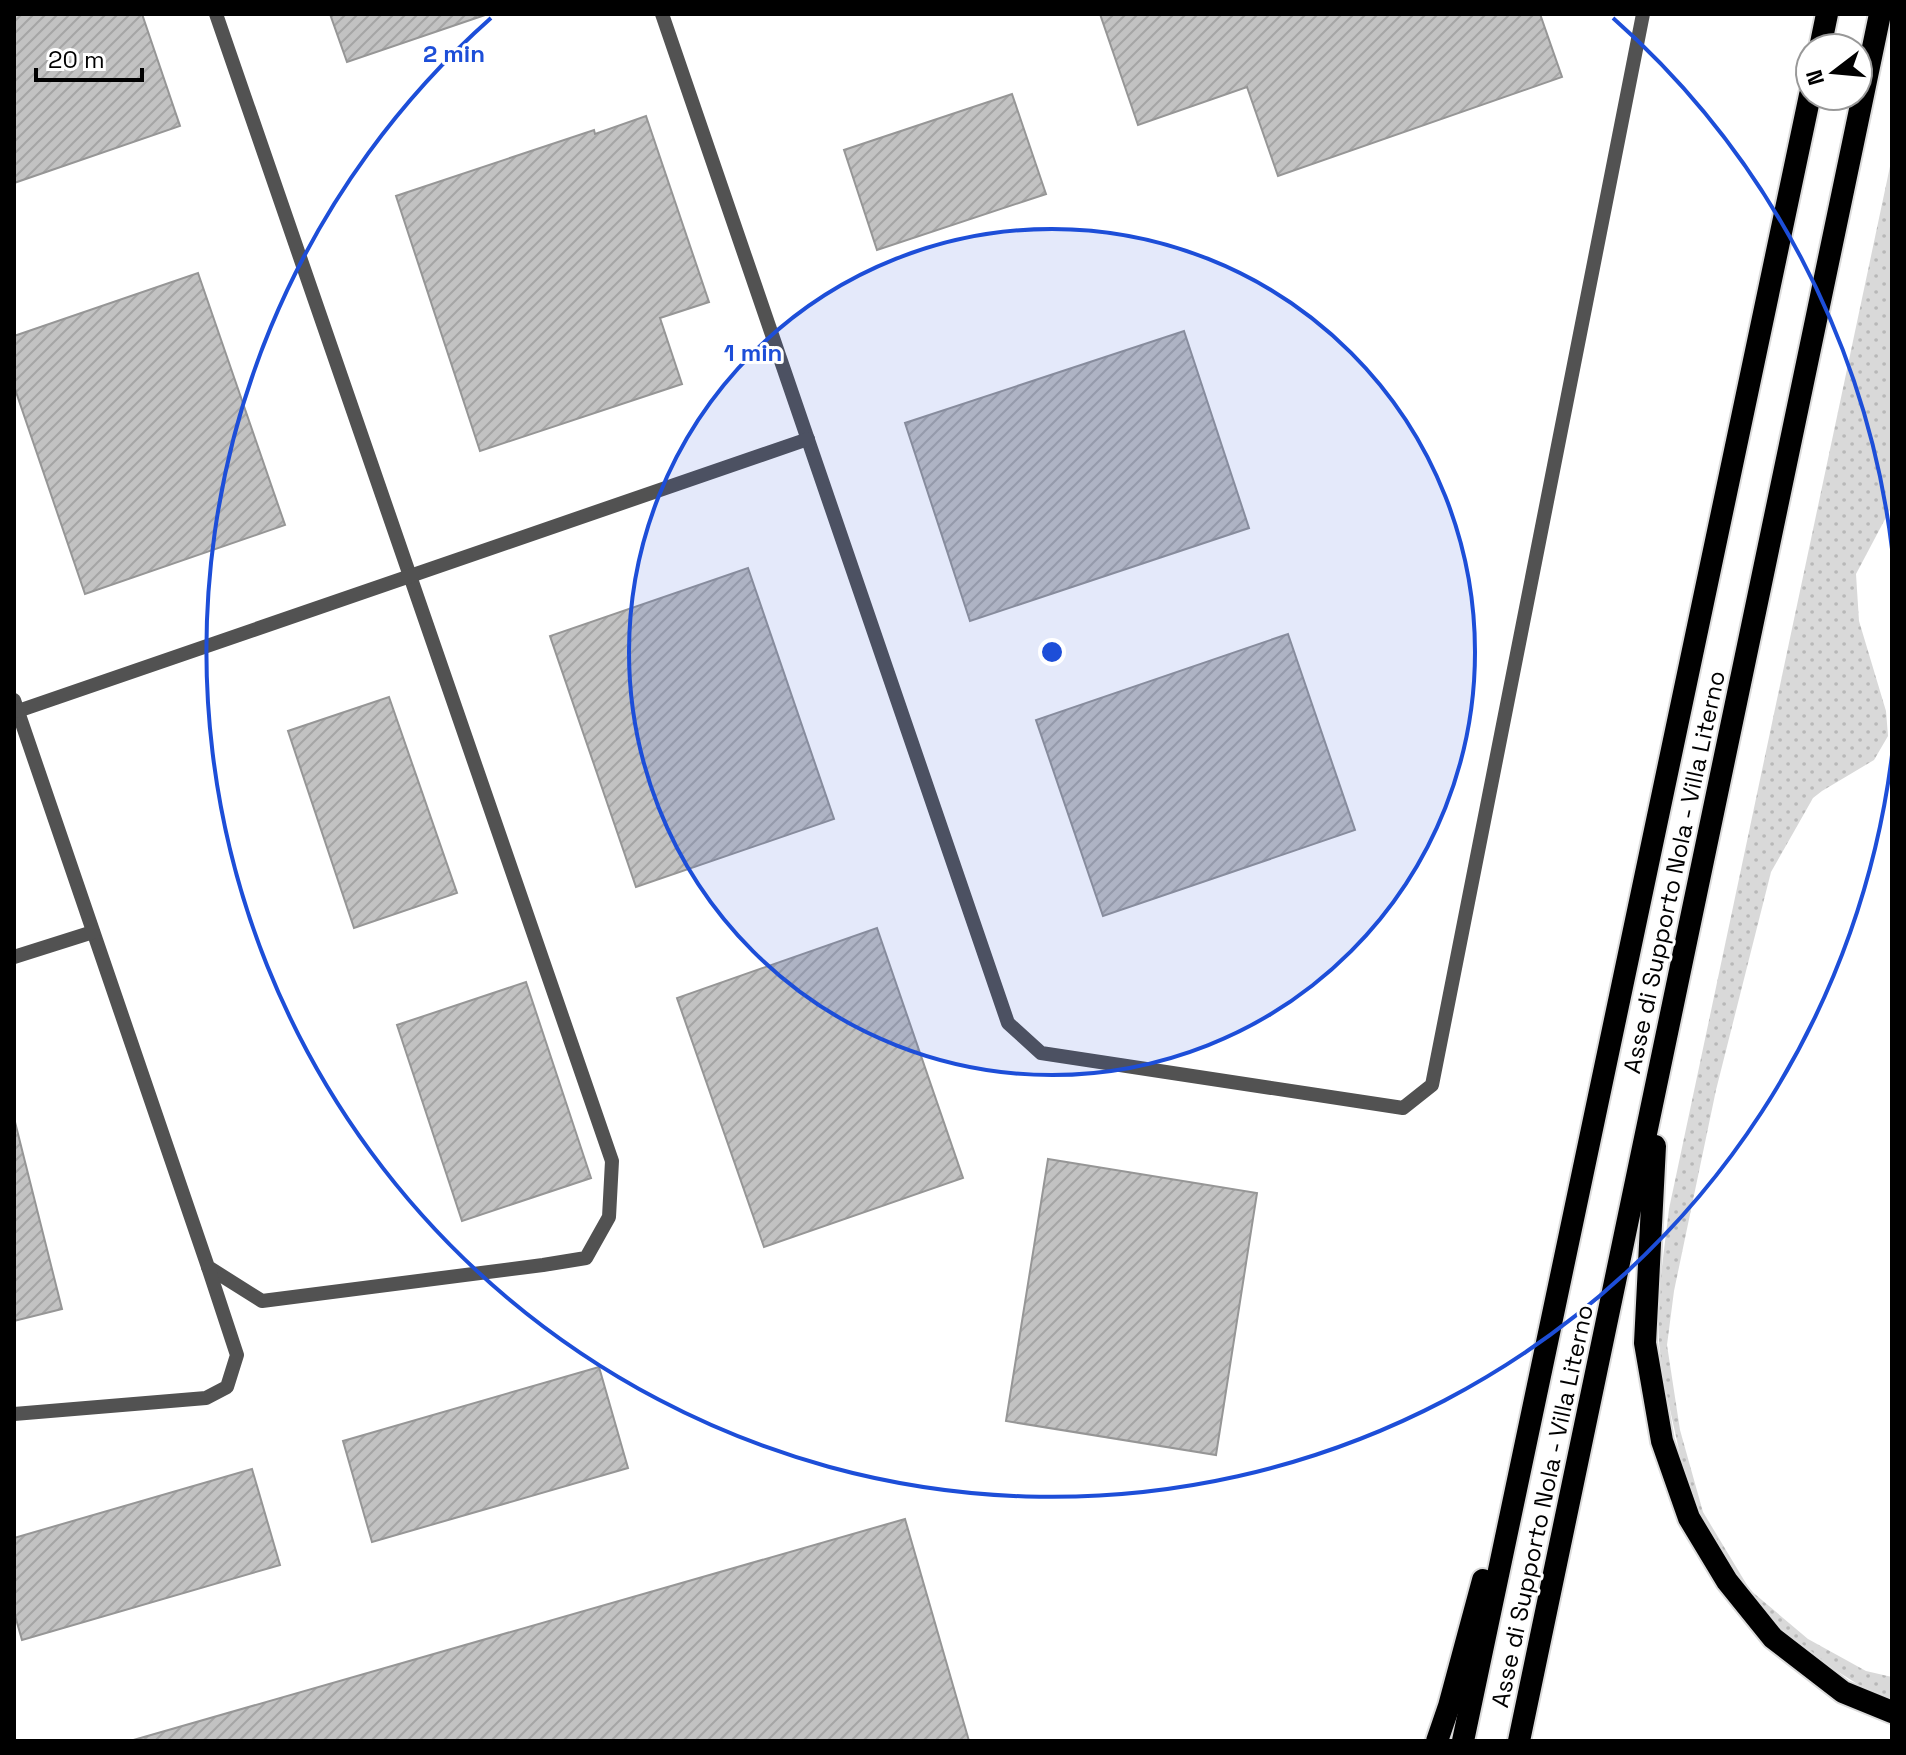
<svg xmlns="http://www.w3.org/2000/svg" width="1906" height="1755" viewBox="0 0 1906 1755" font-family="'Space Grotesk',sans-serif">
<defs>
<pattern id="grass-dots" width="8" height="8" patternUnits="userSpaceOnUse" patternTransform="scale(2)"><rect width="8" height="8" fill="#d9d9d9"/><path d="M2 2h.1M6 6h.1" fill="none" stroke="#b8b8b8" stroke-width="1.8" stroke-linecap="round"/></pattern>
<pattern id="building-hatch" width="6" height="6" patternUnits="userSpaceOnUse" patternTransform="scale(2)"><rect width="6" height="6" fill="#c2c2c2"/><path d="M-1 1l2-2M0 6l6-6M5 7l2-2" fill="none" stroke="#a5a5a5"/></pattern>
</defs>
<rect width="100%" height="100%" fill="#fff"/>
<path fill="url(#grass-dots)" d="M 1892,157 L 1892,506 L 1856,574 L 1859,621 L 1886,711 L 1888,736 L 1874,760 L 1822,791 L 1813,798 L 1771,872 L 1716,1090 L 1674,1291 L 1667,1345 L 1680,1430 L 1703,1512 L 1750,1590 L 1808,1639 L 1866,1671 L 1892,1677 L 1892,1699 L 1859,1685 L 1792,1643 L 1736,1588 L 1690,1500 L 1663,1378 L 1659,1343 L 1659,1291 L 1669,1209 Z"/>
<g fill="url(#building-hatch)" stroke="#969696" stroke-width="2">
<path d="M 14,14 L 142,14 L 180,126 L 14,183 Z"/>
<path d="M 330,14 L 488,14 L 347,62 Z"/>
<path d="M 1100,14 L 1540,14 L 1562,77 L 1278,176 L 1247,87 L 1138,125 Z"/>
<path d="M 1012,94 L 1046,194 L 877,250 L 844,150 Z"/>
<path d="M 646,116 L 709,302 L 660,318 L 682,384 L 480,451 L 396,196 L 594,130 L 595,134 Z"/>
<path d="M 198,273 L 285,525 L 85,594 L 14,386 L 14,336 Z"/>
<path d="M 1184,331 L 1249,528 L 970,621 L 905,423 Z"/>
<path d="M 748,568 L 834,819 L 636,887 L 550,636 Z"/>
<path d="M 1288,634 L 1355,830 L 1103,916 L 1036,720 Z"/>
<path d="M 389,697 L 457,893 L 354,928 L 288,731 Z"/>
<path d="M 877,928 L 963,1178 L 764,1247 L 677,998 Z"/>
<path d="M 526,982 L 591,1178 L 462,1221 L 397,1025 Z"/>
<path d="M 14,1118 L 62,1309 L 14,1321 Z"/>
<path d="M 1048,1159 L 1257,1193 L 1216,1455 L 1006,1421 Z"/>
<path d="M 599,1367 L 628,1468 L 372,1542 L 343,1441 Z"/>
<path d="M 252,1469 L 280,1565 L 22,1640 L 14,1612 L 14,1538 Z"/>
<path d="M 905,1519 L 969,1741 L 130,1741 Z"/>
</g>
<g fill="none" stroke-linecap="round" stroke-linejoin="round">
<g stroke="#dbdbdb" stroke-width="26">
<g id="trunk">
<path d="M 1820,48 L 1827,14"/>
<path d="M 1655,1146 L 1645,1343 L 1662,1441 L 1689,1518 L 1727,1581 L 1773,1638 L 1843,1692 L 1892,1712"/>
<path d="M 1437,1741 L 1449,1706 L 1483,1580"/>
<path d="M 1463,1741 L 1810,95"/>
<path d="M 1519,1741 L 1880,14"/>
</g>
</g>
<g stroke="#525252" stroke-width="14">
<path d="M 662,14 L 1008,1023 L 1041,1053 L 1403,1108 L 1432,1085 L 1643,14"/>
<path d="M 14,700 L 208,1267 L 262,1301 L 543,1265 L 586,1258 L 609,1217 L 612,1161 L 216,14"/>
<path d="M 18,711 L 808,439"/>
<path d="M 14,957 L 93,932"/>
<path d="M 14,1414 L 206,1398 L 227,1387 L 237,1355 L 208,1267"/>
</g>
<use href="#trunk" stroke="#000" stroke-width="22"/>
</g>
<circle cx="1052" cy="652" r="423" fill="#1d4ed8" fill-opacity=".12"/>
<g fill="none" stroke="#1d4ed8" stroke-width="4">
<circle cx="1052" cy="652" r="423"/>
<path d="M1892 755A846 846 0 1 1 491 18M1613 18A846 846 0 0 1 1892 549"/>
</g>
<g text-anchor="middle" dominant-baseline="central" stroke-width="6" stroke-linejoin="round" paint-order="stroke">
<g font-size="24" fill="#000" stroke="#fff">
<text transform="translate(1674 872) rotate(-78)">Asse di Supporto Nola - Villa Literno</text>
<text transform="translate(1542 1506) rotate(-78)">Asse di Supporto Nola - Villa Literno</text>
</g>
</g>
<circle cx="1052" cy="652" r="12" fill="#1d4ed8" stroke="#fff" stroke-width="4"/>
<g font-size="24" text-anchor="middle" font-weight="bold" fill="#1d4ed8" stroke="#fff" stroke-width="6" stroke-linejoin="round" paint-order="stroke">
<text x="454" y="62">2 min</text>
<text x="753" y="361">1 min</text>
</g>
<rect width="1906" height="1755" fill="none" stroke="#000000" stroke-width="32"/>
<g transform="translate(1834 72) rotate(254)"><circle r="38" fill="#ffffff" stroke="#999999" stroke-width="2"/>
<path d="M0-6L14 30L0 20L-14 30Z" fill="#000000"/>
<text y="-12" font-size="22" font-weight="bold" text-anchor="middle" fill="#000000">N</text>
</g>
<path d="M36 68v12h106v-12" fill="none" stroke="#000000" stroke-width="4"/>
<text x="48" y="68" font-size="24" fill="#000000" stroke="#ffffff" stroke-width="6" paint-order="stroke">20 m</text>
</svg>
